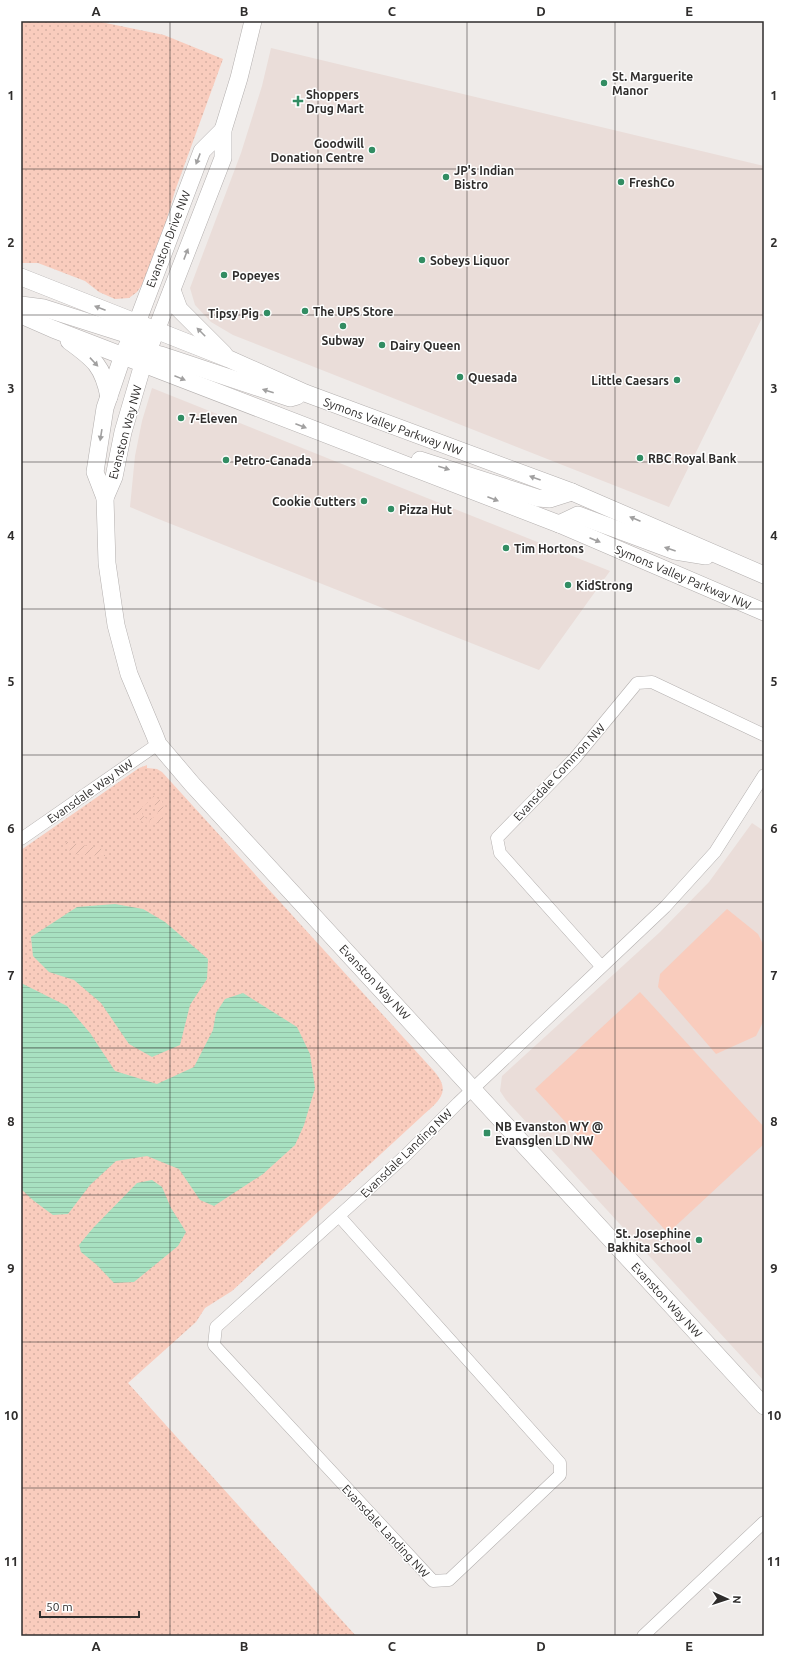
<svg xmlns="http://www.w3.org/2000/svg" width="785" height="1657" viewBox="0 0 785 1657" font-family="Ubuntu,sans-serif">
<defs>
<pattern id="grass-dots" width="8" height="8" patternUnits="userSpaceOnUse"><rect width="8" height="8" fill="#f9ccbd"/><path d="M2 2h.1M6 6h.1" fill="none" stroke="#d6b0a3" stroke-width="1.8" stroke-linecap="round"/></pattern>
<pattern id="garden-furrows" width="10" height="10" patternUnits="userSpaceOnUse"><rect width="10" height="10" fill="#f9ccbd"/><path d="M-1 1l2-2M0 10L10 0M9 11l2-2" fill="none" stroke="#d6b0a3"/></pattern>
<pattern id="water-rules" width="6" height="5" patternUnits="userSpaceOnUse"><rect width="6" height="5" fill="#a8e1c1"/><path d="M0 2.5h6" fill="none" stroke="#91c1a6"/></pattern>
</defs>
<rect width="100%" height="100%" fill="#efebe9"/>
<g fill="#eaddd9">
<path d="M 271,48 L 764,166 L 764,314 L 669,507 L 233,335 L 211,322 L 195,305 L 190,288 L 241,153 L 262,86 Z"/>
<path d="M 152,388 L 402,488 L 610,571 L 539,670 L 156,518 L 130,507 L 135,456 L 142,421 Z"/>
<path d="M 752,823 L 764,831 L 764,1381 L 506,1100 L 500,1091 L 502,1076 L 660,932 L 709,882 Z"/>
</g>
<g fill="url(#grass-dots)">
<path d="M 21,21 L 96,21 L 164,35 L 223,59 L 175,191 L 164,229 L 144,282 L 137,292 L 129,298 L 115,299 L 99,292 L 85,281 L 38,263 L 21,263 Z"/>
<path d="M 147,765 L 147,768 L 157,769 L 162,772 L 433,1070 C 454,1093 437,1102 420,1118 L 232,1291 L 205,1308 L 196,1322 L 128,1383 L 356,1636 L 21,1636 L 21,850 L 139,768 Z"/>
</g>
<g fill="url(#garden-furrows)">
<path d="M 153,796 L 162,801 C 166,813 163,825 149,825 L 150,819 C 156,817 159,814 158,808 L 152,803 Z"/>
<path d="M 148,797 L 148,802 L 142,807 C 141,812 142,816 147,819 L 146,824 L 137,818 C 134,807 138,800 148,797 Z"/>
<path d="M 67,842 L 102,849 L 105,851 L 105,856 L 72,854 L 65,843 Z"/>
</g>
<g fill="#f9ccbd">
<path d="M 727,909 L 758,934 L 764,946 L 764,1020 L 756,1036 L 716,1054 L 658,987 L 660,974 Z"/>
<path d="M 640,992 L 764,1127 L 764,1144 L 668,1233 L 535,1089 Z"/>
</g>
<g fill="url(#water-rules)">
<path d="M 115,904 L 143,909 L 165,922 L 208,959 L 207,979 L 190,1005 L 180,1045 L 152,1057 L 129,1044 L 101,1003 L 74,980 L 49,972 L 33,956 L 31,937 L 77,907 Z"/>
<path d="M 21,983 L 67,1006 L 90,1033 L 115,1071 L 157,1084 L 194,1067 L 213,1030 L 216,1013 L 225,999 L 243,993 L 297,1027 L 310,1054 L 315,1088 L 304,1125 L 295,1145 L 263,1174 L 214,1206 L 200,1200 L 179,1169 L 147,1156 L 116,1161 L 90,1185 L 68,1214 L 53,1215 L 34,1201 L 21,1189 Z"/>
<path d="M 152,1180 L 162,1187 L 171,1208 L 186,1232 L 178,1246 L 134,1282 L 114,1283 L 97,1265 L 81,1252 L 79,1245 L 93,1228 L 137,1183 Z"/>
</g>
<g fill="none" stroke-linecap="round" stroke-linejoin="round">
<g stroke="#b3afae" stroke-width="13">
<g id="street">
<path d="M 21,839 L 158,744"/>
<path d="M 601,966 L 500,853 L 497,838 L 575,758 L 637,683 L 652,682 L 764,735"/>
<path d="M 339,1216 L 560,1463 L 560,1475 L 449,1580 L 433,1581 L 214,1345 L 216,1327 L 405,1156 L 458,1103 L 665,907 L 715,852 L 764,775"/>
<path d="M 643,1636 L 764,1522"/>
</g>
</g>
<g stroke="#b3afae" stroke-width="18">
<g id="secondary">
<path d="M 223,130 L 202,151 L 132,336 L 123,355 L 105,408 L 95,472 L 105,498 L 107,563 L 116,625 L 129,674 L 155,736 L 158,744 L 192,784 L 764,1406"/>
<path d="M 21,277 L 229,359 L 305,393 L 572,492 L 764,575"/>
<path d="M 172,290 L 179,309 L 224,354"/>
<path d="M 21,305 L 44,308 L 132,336 L 143,336"/>
<path d="M 21,315 L 53,329 L 559,524 L 764,612"/>
<path d="M 69,341 C 94,359 103,366 109,397"/>
<path d="M 138,349 L 164,356 L 290,398 L 297,396"/>
<path d="M 420,460 L 538,498 L 550,499 L 572,492"/>
<path d="M 105,498 L 114,477 L 123,432 L 143,364 L 223,158 L 223,130 L 239,78 L 253,21"/>
<path d="M 559,524 L 578,515 L 675,551 L 706,556"/>
</g>
</g>
<use href="#street" stroke="#fff" stroke-width="12"/>
<use href="#secondary" stroke="#fff" stroke-width="17"/>
</g>
<defs><path id="oneway-solid" d="M-6-.8H1V-3.2L6.5 0L1 3.2V.8H-6Z"/></defs>
<g fill="#a1a0a0">
<use href="#oneway-solid" transform="translate(198 159) rotate(111)"/>
<use href="#oneway-solid" transform="translate(186 254) rotate(-69)"/>
<use href="#oneway-solid" transform="translate(100 308) rotate(-159)"/>
<use href="#oneway-solid" transform="translate(201 332) rotate(-135)"/>
<use href="#oneway-solid" transform="translate(94 362) rotate(47)"/>
<use href="#oneway-solid" transform="translate(180 378) rotate(22)"/>
<use href="#oneway-solid" transform="translate(268 391) rotate(-162)"/>
<use href="#oneway-solid" transform="translate(301 426) rotate(21)"/>
<use href="#oneway-solid" transform="translate(101 435) rotate(99)"/>
<use href="#oneway-solid" transform="translate(444 468) rotate(17)"/>
<use href="#oneway-solid" transform="translate(535 478) rotate(-160)"/>
<use href="#oneway-solid" transform="translate(493 499) rotate(21)"/>
<use href="#oneway-solid" transform="translate(635 519) rotate(-157)"/>
<use href="#oneway-solid" transform="translate(595 540) rotate(23)"/>
<use href="#oneway-solid" transform="translate(670 549) rotate(-161)"/>
</g>
<path fill="none" stroke="#2f2d2c" stroke-width="1" stroke-opacity="0.55" d="M 170,21 L 170,1636M 318,21 L 318,1636M 467,21 L 467,1636M 615,21 L 615,1636M 21,169 L 764,169M 21,315 L 764,315M 21,462 L 764,462M 21,609 L 764,609M 21,755 L 764,755M 21,902 L 764,902M 21,1048 L 764,1048M 21,1195 L 764,1195M 21,1342 L 764,1342M 21,1488 L 764,1488"/>
<g fill="#328d63" stroke="#fff" stroke-width="1.5">
<circle cx="604" cy="83" r="4"/>
<path d="M296 95h4v4h4v4h-4v4h-4v-4h-4v-4h4z"/>
<circle cx="372" cy="150" r="4"/>
<circle cx="446" cy="177" r="4"/>
<circle cx="621" cy="182" r="4"/>
<circle cx="422" cy="260" r="4"/>
<circle cx="224" cy="275" r="4"/>
<circle cx="305" cy="311" r="4"/>
<circle cx="267" cy="313" r="4"/>
<circle cx="343" cy="326" r="4"/>
<circle cx="382" cy="345" r="4"/>
<circle cx="460" cy="377" r="4"/>
<circle cx="677" cy="380" r="4"/>
<circle cx="181" cy="418" r="4"/>
<circle cx="640" cy="458" r="4"/>
<circle cx="226" cy="460" r="4"/>
<circle cx="364" cy="501" r="4"/>
<circle cx="391" cy="509" r="4"/>
<circle cx="506" cy="548" r="4"/>
<circle cx="568" cy="585" r="4"/>
<rect x="483" y="1129" width="8" height="8" rx="2"/>
<circle cx="699" cy="1240" r="4"/>
</g>
<g text-anchor="middle" dominant-baseline="central" stroke-width="3" stroke-linejoin="round" paint-order="stroke">
<g font-size="12" font-weight="bold" fill="#2f2d2c" stroke="#fff" text-anchor="start">
<text x="612" y="76">St. Marguerite<tspan x="612" dy="14">Manor</tspan></text>
<text x="306" y="94">Shoppers<tspan x="306" dy="14">Drug Mart</tspan></text>
<text x="364" y="143" text-anchor="end">Goodwill<tspan x="364" dy="14">Donation Centre</tspan></text>
<text x="454" y="170">JP's Indian<tspan x="454" dy="14">Bistro</tspan></text>
<text x="629" y="182">FreshCo</text>
<text x="430" y="260">Sobeys Liquor</text>
<text x="232" y="275">Popeyes</text>
<text x="313" y="311">The UPS Store</text>
<text x="259" y="313" text-anchor="end">Tipsy Pig</text>
<text x="343" y="340" text-anchor="middle">Subway</text>
<text x="390" y="345">Dairy Queen</text>
<text x="468" y="377">Quesada</text>
<text x="669" y="380" text-anchor="end">Little Caesars</text>
<text x="189" y="418">7-Eleven</text>
<text x="648" y="458">RBC Royal Bank</text>
<text x="234" y="460">Petro-Canada</text>
<text x="356" y="501" text-anchor="end">Cookie Cutters</text>
<text x="399" y="509">Pizza Hut</text>
<text x="514" y="548">Tim Hortons</text>
<text x="576" y="585">KidStrong</text>
<text x="495" y="1126">NB Evanston WY @<tspan x="495" dy="14">Evansglen LD NW</tspan></text>
<text x="691" y="1233" text-anchor="end">St. Josephine<tspan x="691" dy="14">Bakhita School</tspan></text>
</g>
<g font-size="12" fill="#2f2d2c" stroke="#fff">
<text transform="translate(168 239) rotate(-69)">Evanston Drive NW</text>
<text transform="translate(393 426) rotate(20)">Symons Valley Parkway NW</text>
<text transform="translate(125 432) rotate(-75)">Evanston Way NW</text>
<text transform="translate(683 577) rotate(23)">Symons Valley Parkway NW</text>
<text transform="translate(559 772) rotate(-47)">Evansdale Common NW</text>
<text transform="translate(90 791) rotate(-35)">Evansdale Way NW</text>
<text transform="translate(375 982) rotate(47)">Evanston Way NW</text>
<text transform="translate(406 1153) rotate(-44)">Evansdale Landing NW</text>
<text transform="translate(667 1300) rotate(47)">Evanston Way NW</text>
<text transform="translate(386 1531) rotate(47)">Evansdale Landing NW</text>
</g>
</g>
<rect width="785" height="1657" fill="none" stroke="#ffffff" stroke-width="44"/>
<g transform="translate(727 1599) rotate(93)" stroke="#ffffff" stroke-width="3" paint-order="stroke">
<path d="M0-3L7 15L0 10L-7 15Z" fill="#2f2d2c"/>
<text y="-6" font-size="11" font-weight="bold" text-anchor="middle" fill="#2f2d2c">N</text>
</g>
<path d="M40 1611v6h99v-6" fill="none" stroke="#2f2d2c" stroke-width="2"/>
<text x="46" y="1611" font-size="12" fill="#2f2d2c" stroke="#ffffff" stroke-width="3" paint-order="stroke">50 m</text>
<rect x="22" y="22" width="741" height="1613" fill="none" stroke="#2f2d2c" stroke-width="1.5"/>
<g font-size="13" text-anchor="middle" font-weight="bold" fill="#2f2d2c">
<text x="96" y="16">A</text>
<text x="244" y="16">B</text>
<text x="392" y="16">C</text>
<text x="541" y="16">D</text>
<text x="689" y="16">E</text>
<text x="11" y="100">1</text>
<text x="774" y="100">1</text>
<text x="11" y="247">2</text>
<text x="774" y="247">2</text>
<text x="11" y="393">3</text>
<text x="774" y="393">3</text>
<text x="11" y="540">4</text>
<text x="774" y="540">4</text>
<text x="11" y="686">5</text>
<text x="774" y="686">5</text>
<text x="11" y="833">6</text>
<text x="774" y="833">6</text>
<text x="11" y="980">7</text>
<text x="774" y="980">7</text>
<text x="11" y="1126">8</text>
<text x="774" y="1126">8</text>
<text x="11" y="1273">9</text>
<text x="774" y="1273">9</text>
<text x="11" y="1420">10</text>
<text x="774" y="1420">10</text>
<text x="11" y="1566">11</text>
<text x="774" y="1566">11</text>
<text x="96" y="1651">A</text>
<text x="244" y="1651">B</text>
<text x="392" y="1651">C</text>
<text x="541" y="1651">D</text>
<text x="689" y="1651">E</text>
</g>
</svg>
